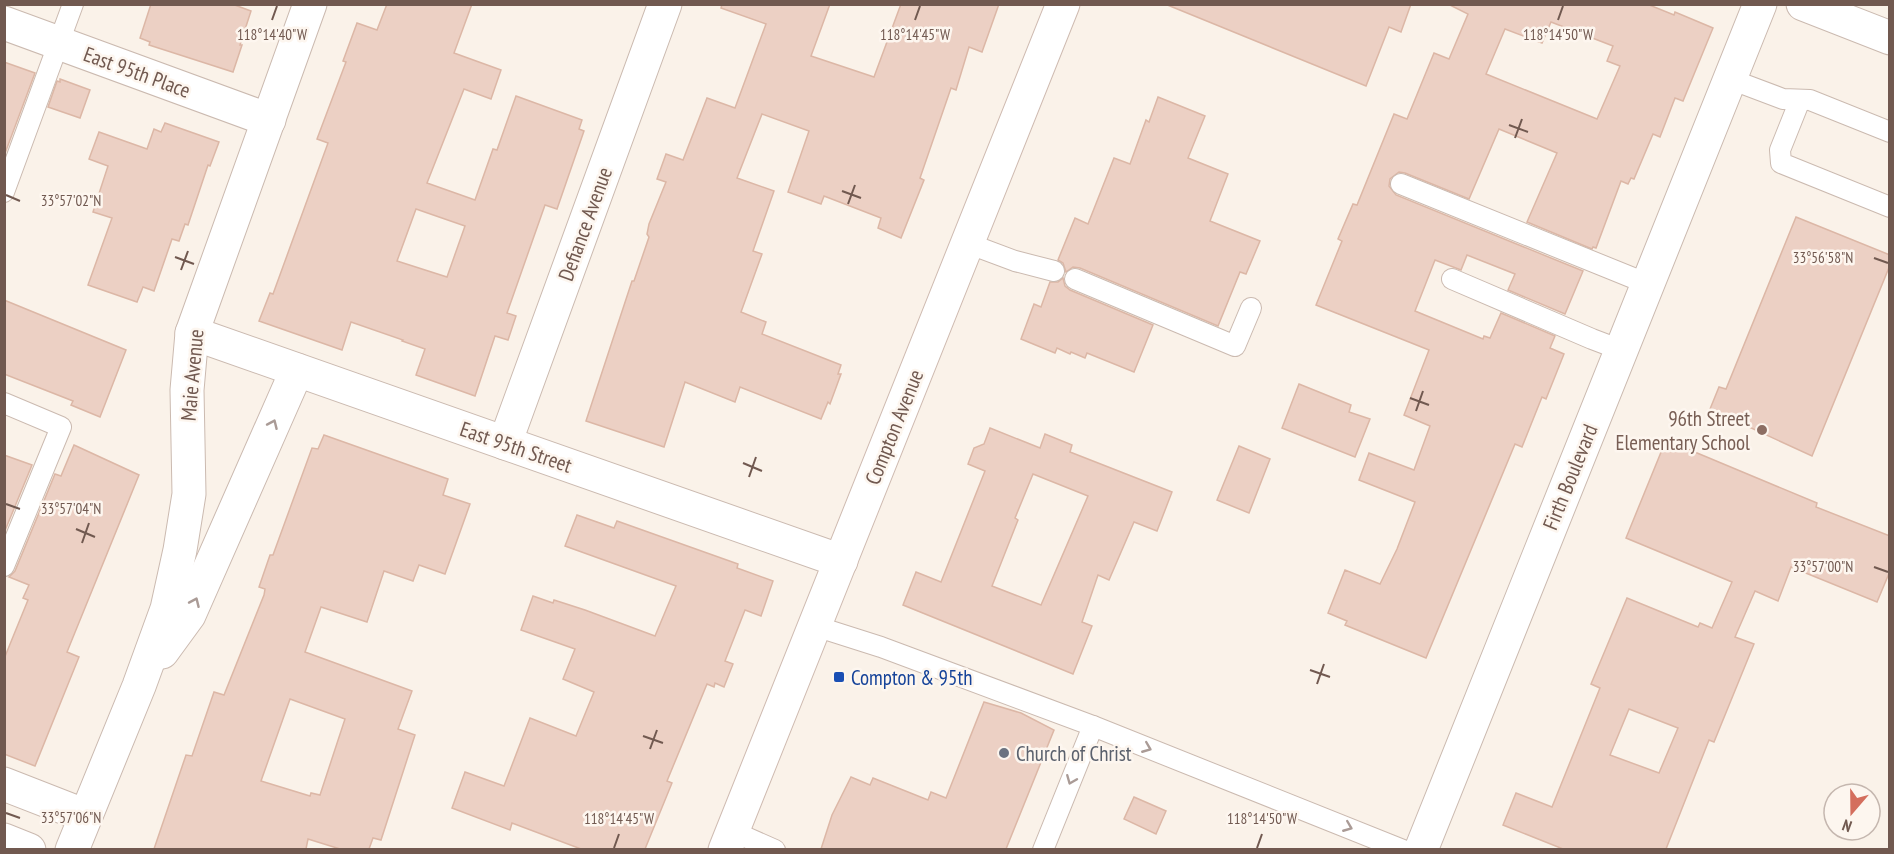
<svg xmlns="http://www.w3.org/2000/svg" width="1894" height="854" viewBox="0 0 1894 854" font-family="'PT Sans Narrow',sans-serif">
<rect width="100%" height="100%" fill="#faf2e9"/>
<g fill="#ecd0c4" stroke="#dcb7a6" stroke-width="1.5" fill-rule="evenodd">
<path d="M 151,4 L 232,4 L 251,11 L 240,45 L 242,45 L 233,72 L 149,45 L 150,42 L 140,38 Z"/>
<path d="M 387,4 L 472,4 L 454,53 L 501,70 L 491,99 L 464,89 L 427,183 L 475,200 L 493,149 L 497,150 L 516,96 L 582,120 L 579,129 L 584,131 L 557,209 L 545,205 L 507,313 L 516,316 L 508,340 L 495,336 L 475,396 L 416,375 L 425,349 L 402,341 L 403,340 L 351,322 L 342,350 L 259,321 L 270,293 L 273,294 L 328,143 L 317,139 L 346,62 L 343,61 L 357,23 L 377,30 ZM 416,209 L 465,226 L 447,277 L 397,261 Z"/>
<path d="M 722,4 L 830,4 L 811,56 L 874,77 L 901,4 L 999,4 L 982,52 L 969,47 L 956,90 L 951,88 L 920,178 L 924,180 L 901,238 L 878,228 L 881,218 L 824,196 L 821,204 L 788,192 L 809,131 L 762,114 L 737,178 L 774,191 L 753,251 L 762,254 L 741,312 L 766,322 L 762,334 L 841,365 L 838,374 L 841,374 L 830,404 L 828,402 L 821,419 L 740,387 L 735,402 L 685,382 L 664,447 L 586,421 L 632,281 L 634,281 L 649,237 L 647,234 L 649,224 L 666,182 L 657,179 L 666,154 L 683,160 L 707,98 L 735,108 L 766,24 L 721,8 Z"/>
<path d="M 1165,4 L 1411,4 L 1401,32 L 1389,27 L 1366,86 Z"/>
<path d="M 1448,4 L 1647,4 L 1674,15 L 1675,12 L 1713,28 L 1683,101 L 1675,98 L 1660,137 L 1653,134 L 1634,179 L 1631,178 L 1628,184 L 1621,181 L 1596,248 L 1593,247 L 1592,249 L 1527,222 L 1557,153 L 1499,129 L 1469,199 L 1405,173 L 1399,172 L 1390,179 L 1389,186 L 1396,195 L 1583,271 L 1565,314 L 1508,290 L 1515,274 L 1467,255 L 1461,270 L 1435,260 L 1415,311 L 1483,339 L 1484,336 L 1490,338 L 1501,313 L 1555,336 L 1550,348 L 1564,354 L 1546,399 L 1542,397 L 1522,447 L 1515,444 L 1426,658 L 1345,625 L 1347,621 L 1328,613 L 1345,570 L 1380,584 L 1397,549 L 1415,502 L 1359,480 L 1369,453 L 1414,470 L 1430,426 L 1404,415 L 1429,350 L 1316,305 L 1342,241 L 1338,239 L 1353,204 L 1357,205 L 1394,114 L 1407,119 L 1434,53 L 1449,59 L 1468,14 ZM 1551,22 L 1613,46 L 1607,61 L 1620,66 L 1597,119 L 1486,74 L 1505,29 L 1542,43 Z"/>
<path d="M 4,62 L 35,73 L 4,156 Z"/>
<path d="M 60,79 L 90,90 L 80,118 L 48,107 L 57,81 L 60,82 Z"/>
<path d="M 1158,97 L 1205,116 L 1188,158 L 1228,174 L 1210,221 L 1260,241 L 1246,274 L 1240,272 L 1218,326 L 1080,268 L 1073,267 L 1066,272 L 1063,263 L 1058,260 L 1075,218 L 1088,224 L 1114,158 L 1130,164 L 1146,120 L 1149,122 Z"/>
<path d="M 165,123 L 219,142 L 210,166 L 208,165 L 188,225 L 185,224 L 179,241 L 172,239 L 154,291 L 143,287 L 137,302 L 88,285 L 112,218 L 93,212 L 108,166 L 89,159 L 99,132 L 147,149 L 154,129 L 161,132 Z"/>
<path d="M 1796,217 L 1890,255 L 1890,265 L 1812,456 L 1710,409 L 1719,387 L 1726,389 Z"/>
<path d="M 1063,278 L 1065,286 L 1070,290 L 1153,325 L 1134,372 L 1087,353 L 1085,358 L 1071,352 L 1070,354 L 1057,348 L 1055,353 L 1021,339 L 1034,304 L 1041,307 L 1050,282 L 1058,282 Z"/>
<path d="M 4,300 L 126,350 L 100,417 L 71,405 L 73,401 L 4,374 Z"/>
<path d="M 1299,384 L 1351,405 L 1349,412 L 1370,419 L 1355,457 L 1282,428 Z"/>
<path d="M 990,428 L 1040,448 L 1045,434 L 1072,445 L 1070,452 L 1172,492 L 1157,531 L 1134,522 L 1109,580 L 1098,575 L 1082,622 L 1092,626 L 1073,674 L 903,605 L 916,572 L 941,582 L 985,471 L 968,464 L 974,448 L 984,444 ZM 1033,474 L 1088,496 L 1041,605 L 992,586 L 1018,520 L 1015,518 Z"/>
<path d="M 324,435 L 448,479 L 443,495 L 470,504 L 445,574 L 419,565 L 413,581 L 384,571 L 367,622 L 321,607 L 305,652 L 412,691 L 398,729 L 415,735 L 381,840 L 373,838 L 369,849 L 340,849 L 308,839 L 306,849 L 154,849 L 186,755 L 192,756 L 214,692 L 224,695 L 264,595 L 265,589 L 259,587 L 270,555 L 273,555 L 312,448 L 318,449 ZM 290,699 L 345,719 L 320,795 L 311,793 L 310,796 L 261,781 Z"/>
<path d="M 1666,440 L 1817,503 L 1816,507 L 1890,536 L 1890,571 L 1877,602 L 1791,567 L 1778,601 L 1755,591 L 1735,637 L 1754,644 L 1714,742 L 1709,740 L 1666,849 L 1563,849 L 1503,825 L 1516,793 L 1552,807 L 1600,688 L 1591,684 L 1627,598 L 1698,627 L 1700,623 L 1712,628 L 1732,582 L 1626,538 ZM 1629,709 L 1678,728 L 1659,773 L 1610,755 Z"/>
<path d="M 74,445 L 139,475 L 67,652 L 79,657 L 35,766 L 4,754 L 4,659 L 28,600 L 23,598 L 29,585 L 9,577 L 15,571 L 55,474 L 61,476 Z"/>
<path d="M 1239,446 L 1270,459 L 1249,513 L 1217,500 Z"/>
<path d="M 4,455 L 32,465 L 4,533 Z"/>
<path d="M 577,515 L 614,528 L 617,521 L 738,564 L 737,568 L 773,581 L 761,616 L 745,610 L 725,661 L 733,664 L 724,687 L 715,683 L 714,687 L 707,684 L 667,781 L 672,783 L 645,849 L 581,849 L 512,823 L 510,830 L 452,808 L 465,772 L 504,786 L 530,718 L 576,736 L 594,692 L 563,679 L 575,649 L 521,630 L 533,596 L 553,603 L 554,600 L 585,610 L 655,636 L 676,586 L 565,546 Z"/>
<path d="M 984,702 L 1021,713 L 1054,730 L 1006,849 L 821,849 L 832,815 L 851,777 L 870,785 L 873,778 L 928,800 L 931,792 L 946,798 Z"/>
<path d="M 1134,797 L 1166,811 L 1156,834 L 1124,819 Z"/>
</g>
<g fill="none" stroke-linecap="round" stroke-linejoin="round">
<g stroke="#cbbab0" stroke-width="22">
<g id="lane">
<path d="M 1730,79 L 1783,99 L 1810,100 L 1890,132"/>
<path d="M 1800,100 L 1780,150 L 1781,163 L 1890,207"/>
<path d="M 1401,184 L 1648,284"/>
<path d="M 4,192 L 73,4"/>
<path d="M 967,243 L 1015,261 L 1054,271"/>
<path d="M 1075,279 L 1235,346 L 1251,308"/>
<path d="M 1452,279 L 1592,339 L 1621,350"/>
<path d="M 4,403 L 61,427 L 4,566"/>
<path d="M 815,626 L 881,647 L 1093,726 L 1403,850"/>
<path d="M 732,831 L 775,850"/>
<path d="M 1043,850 L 1093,726"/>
</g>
</g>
<g stroke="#cbbab0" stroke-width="35">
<g id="street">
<path d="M 1803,4 L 1890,38"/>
<path d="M 4,23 L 269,120"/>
<path d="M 192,333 L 841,561"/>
<path d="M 505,443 L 665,4"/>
<path d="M 162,652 L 189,615 L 297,370"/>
<path d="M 4,784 L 86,816"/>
<path d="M 4,840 L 29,850"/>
<path d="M 72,850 L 139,686 L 167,609 L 180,550 L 189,494 L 187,390 L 192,333 L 310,4"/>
<path d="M 1421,850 L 1760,4"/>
</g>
</g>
<g stroke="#cfbbb1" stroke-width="35">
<path id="secondary" d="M 725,850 L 1063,4"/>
</g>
<use href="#lane" stroke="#fff" stroke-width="20"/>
<use href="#street" stroke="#fff" stroke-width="33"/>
<use href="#secondary" stroke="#fff" stroke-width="33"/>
</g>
<defs><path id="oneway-chevron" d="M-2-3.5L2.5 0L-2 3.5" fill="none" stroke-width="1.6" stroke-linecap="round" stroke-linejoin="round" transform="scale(1.5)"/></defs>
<g stroke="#aa9b96">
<use href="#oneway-chevron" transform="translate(273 424) rotate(-66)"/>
<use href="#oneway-chevron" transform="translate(195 602) rotate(-66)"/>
<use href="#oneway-chevron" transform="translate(1147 748) rotate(22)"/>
<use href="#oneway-chevron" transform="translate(1071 780) rotate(112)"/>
<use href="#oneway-chevron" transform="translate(1348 827) rotate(22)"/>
</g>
<path fill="none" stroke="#715950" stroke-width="2" d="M 272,20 L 277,6M 915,20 L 920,6M 1558,20 L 1563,6M 1509,125 L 1528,132M 1515,138 L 1522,119M 842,191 L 861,198M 6,195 L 20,201M 848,204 L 855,185M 175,257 L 194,264M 1874,258 L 1888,263M 181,270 L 188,251M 1410,398 L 1429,405M 1416,411 L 1423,391M 743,463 L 762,471M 749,477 L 756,457M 6,504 L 20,509M 76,529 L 95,537M 82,543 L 89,523M 1874,567 L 1888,572M 1310,670 L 1330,677M 1317,684 L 1324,664M 643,736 L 663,743M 650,749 L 657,730M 6,813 L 20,818M 614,848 L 619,834M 1257,848 L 1262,834"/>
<circle fill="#8d6e63" stroke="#fdf6ef" stroke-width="2" cx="1762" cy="430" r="6"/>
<rect fill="#1a4fb4" stroke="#fdf6ef" stroke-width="2" x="833" y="671" width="12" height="12" rx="3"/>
<circle fill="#6b7280" stroke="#fdf6ef" stroke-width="2" cx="1004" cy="753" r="6"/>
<g text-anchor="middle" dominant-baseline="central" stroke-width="5" stroke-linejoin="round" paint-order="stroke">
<g font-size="21" fill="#715950" stroke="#fdf6ef">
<text transform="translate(137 72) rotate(20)">East 95th Place</text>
<text transform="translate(585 224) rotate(-70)">Defiance Avenue</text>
<text transform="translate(192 375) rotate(-85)">Maie Avenue</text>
<text transform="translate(894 427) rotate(-68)">Compton Avenue</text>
<text transform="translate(516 447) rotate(19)">East 95th Street</text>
<text transform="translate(1570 477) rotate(-68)">Firth Boulevard</text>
</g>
<g font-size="21" fill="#785e54" stroke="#fdf6ef" text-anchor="end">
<text x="1750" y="418">96th Street<tspan x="1750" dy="24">Elementary School</tspan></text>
</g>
<g font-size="21" fill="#164399" stroke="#fdf6ef" text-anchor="start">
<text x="851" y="677">Compton &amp; 95th</text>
</g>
<g font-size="21" fill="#5b616d" stroke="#fdf6ef" text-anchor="start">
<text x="1016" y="753">Church of Christ</text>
</g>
</g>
<g font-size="15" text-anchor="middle" fill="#715950" stroke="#fdf6ef" stroke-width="5" stroke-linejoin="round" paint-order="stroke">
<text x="915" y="40">118°14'45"W</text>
<text x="1558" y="40">118°14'50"W</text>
<text x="272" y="40">118°14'40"W</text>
<text x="71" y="206">33°57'02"N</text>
<text x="1823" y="263">33°56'58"N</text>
<text x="71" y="514">33°57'04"N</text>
<text x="1823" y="572">33°57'00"N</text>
<text x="71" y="823">33°57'06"N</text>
<text x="619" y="824">118°14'45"W</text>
<text x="1262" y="824">118°14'50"W</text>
</g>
<rect width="1894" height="854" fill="none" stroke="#715950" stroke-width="12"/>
<g transform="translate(1852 812) rotate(200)"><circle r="28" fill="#fdf6ef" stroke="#c5b7af" stroke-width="1.5"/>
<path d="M0-4.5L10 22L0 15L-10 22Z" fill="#d46e5d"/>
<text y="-9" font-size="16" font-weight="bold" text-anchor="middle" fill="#715950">N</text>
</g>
</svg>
